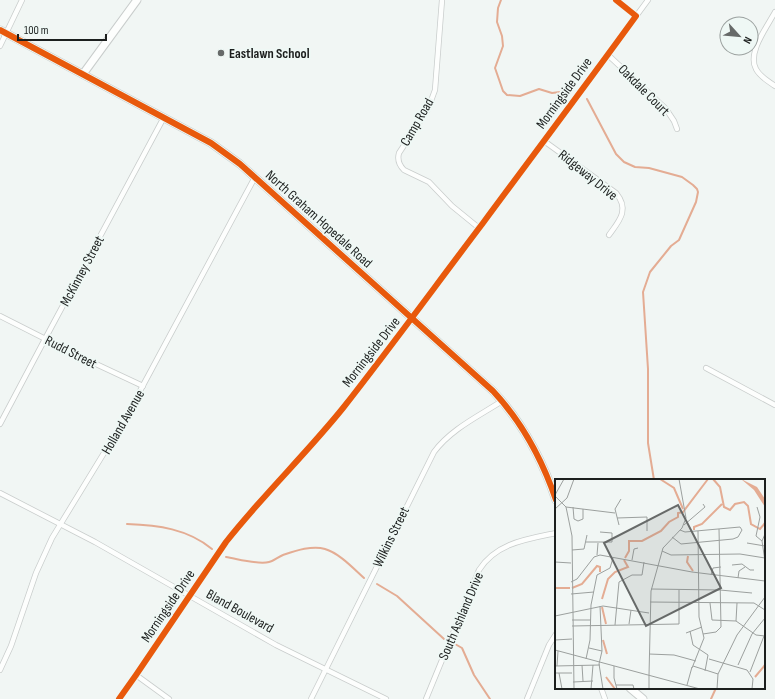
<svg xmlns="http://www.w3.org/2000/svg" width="775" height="699" font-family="'Sofia Sans Condensed',sans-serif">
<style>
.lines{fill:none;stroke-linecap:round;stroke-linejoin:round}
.stream{stroke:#e4ac93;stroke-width:2}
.street-casing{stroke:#c9cdcc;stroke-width:6}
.secondary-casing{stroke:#c9cdcc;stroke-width:9}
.street{stroke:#fdfefd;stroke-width:4.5}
.secondary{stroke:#fdfefd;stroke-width:7}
.cycleway-casing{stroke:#eff8f5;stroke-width:8}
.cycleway{stroke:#e8590c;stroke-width:6}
.poi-dot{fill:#676a69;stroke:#eff8f5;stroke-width:1.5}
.labels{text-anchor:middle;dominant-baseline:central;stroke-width:4;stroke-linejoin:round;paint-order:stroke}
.poi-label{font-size:14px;font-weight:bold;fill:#1c1f1e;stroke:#eff8f5;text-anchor:start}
.street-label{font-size:14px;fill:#1c1f1e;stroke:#eff8f5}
.inset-river{fill:none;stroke:#e4ac93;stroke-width:2}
.inset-road{fill:none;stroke:#9ca09e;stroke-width:1}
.view{fill:#676a69;fill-opacity:0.15;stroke:#676a69;stroke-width:2}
.inset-edge{fill:none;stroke:#1c1f1e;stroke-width:2}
</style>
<rect width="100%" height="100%" fill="#f1f6f4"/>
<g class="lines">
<g class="stream">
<polyline points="501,0 498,8 497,22 502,36 503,46 495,68 503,91 507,95 520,96 539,89 552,93 560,92 565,89 573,89"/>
<polyline points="587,99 616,154 624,162 635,167 649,168 682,177 693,185 697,189 698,192 696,202 679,240 671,246 650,272 643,292 648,369 648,443 654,480"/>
<path d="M127 524C158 525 188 529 212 549"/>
<path d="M226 557C238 559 258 565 269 562 274 561 278 557 283 555 295 551 312 545 325 549 339 553 353 568 364 578"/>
<polyline points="377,584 397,596 444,639"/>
<polyline points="455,644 462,648 474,675 490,699"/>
<polyline points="711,699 716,688"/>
</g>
<g class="street-casing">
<g id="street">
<path d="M442 0 435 90 428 109 399 153C397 160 399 165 404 170L429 182 452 206 479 228"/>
<polyline points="616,0 636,16"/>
<path d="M775 12C767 27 747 53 756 69 760 77 768 81 775 86"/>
<polyline points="0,46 22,0"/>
<polyline points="608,55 666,109 674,121 677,129"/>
<path d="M544 141 616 193C630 210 619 221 609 235"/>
<polyline points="0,316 81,357 143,386"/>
<polyline points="706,368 775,405"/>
<polyline points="0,424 45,339 163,119"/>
<polyline points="0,493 95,542 276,645 386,699"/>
<polyline points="0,670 11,646 36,573 52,538 126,417 255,177"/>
<polyline points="136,675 169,699"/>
<polyline points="601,688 605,699"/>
<path d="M119 699 136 675 226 542C262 496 305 455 342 409 389 350 434 289 479 227 536 152 592 76 648 0"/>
<path d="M311 699 434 452C451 429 479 416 502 401"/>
<path d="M426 699 479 570C496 543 527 539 556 533"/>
<polyline points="527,699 549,645 556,634"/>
</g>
</g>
<g class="secondary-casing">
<g id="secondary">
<path d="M0 30 211 143 240 164 493 391C523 423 542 459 556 500"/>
<polyline points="83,74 137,0"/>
<polyline points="630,688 643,699"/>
</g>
</g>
<use href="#street" class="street"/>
<use href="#secondary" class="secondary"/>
<g class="cycleway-casing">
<g id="cycleway">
<path d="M0 30 211 143 240 164 493 391C523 423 542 459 556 500"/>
<path d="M119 699 136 675 226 542C263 495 306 454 343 408 391 347 436 285 483 223 534 154 586 85 636 16L616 0"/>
</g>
</g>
<use href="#cycleway" class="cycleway"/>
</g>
<circle class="poi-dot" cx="221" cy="53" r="4"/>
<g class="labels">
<g class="poi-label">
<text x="229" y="53">Eastlawn School</text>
</g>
<g class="street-label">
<text transform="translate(644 90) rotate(45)">Oakdale Court</text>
<text transform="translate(564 93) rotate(-54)">Morningside Drive</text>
<text transform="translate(417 122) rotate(-60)">Camp Road</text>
<text transform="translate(588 175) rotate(39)">Ridgeway Drive</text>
<text transform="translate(319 219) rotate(42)">North Graham Hopedale Road</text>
<text transform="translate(82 271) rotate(-62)">McKinney Street</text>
<text transform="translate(71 352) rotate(27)">Rudd Street</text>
<text transform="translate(371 352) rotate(-52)">Morningside Drive</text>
<text transform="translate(123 422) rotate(-60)">Holland Avenue</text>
<text transform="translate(391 537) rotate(-64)">Wilkins Street</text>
<text transform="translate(168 606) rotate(-56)">Morningside Drive</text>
<text transform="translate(240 611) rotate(29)">Bland Boulevard</text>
<text transform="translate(461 616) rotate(-67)">South Ashland Drive</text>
</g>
</g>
<g transform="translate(555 479)">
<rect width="210" height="210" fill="#f1f6f4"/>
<path d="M186 0 202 8 210 20V28L199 11Z" fill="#e4ac93"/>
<path class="inset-river" d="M105 0 119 9 128 30M158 0 165 8 169 28 175 31 180 25 189 23 193 27 196 45 205 50 210 44M139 51V48L147 45 167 25M133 77 132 83 138 92M70 79 74 72V62H87L106 52 114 43 123 38V34L128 33 153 0M0 109H15M17 109 27 105 42 87 45 88V93M47 120 53 100 60 93 73 88 69 81M47 128 51 145M48 161 52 175M51 198 60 210M200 198 210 186"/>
<path class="inset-road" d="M0 16 9 0M0 17 11 28M11 28 17 57 19 210M11 28 60 34M18 28 19 40 23 42 28 40V30M202 28 205 38 201 57 207 62M0 30 12 19 19 0M62 39 92 38V52M64 46 60 30 66 20M129 46 150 28 148 25M210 55 207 62 210 82M117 58 126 65 178 60 183 58 187 51 185 48 130 53 125 51M31 63H57V54L45 53M192 64 210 67M17 71 29 70 32 56M107 72 116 76 185 75 210 79M42 76 43 64M77 81 79 70 83 69M0 83 16 84M177 86 187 85 195 91H199M156 96 158 89 166 88M183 99 184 92 190 88M16 103 22 100 39 78 45 76 137 93 210 102M96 110 165 111 197 114M16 115 39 113M95 123 199 124 210 131M155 124 157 141 181 142 201 156 210 157M45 127 47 172 44 185 48 210M0 137 48 127 94 134M17 141H36M181 142 182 124M74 145 76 131M60 146 64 103 77 96H87L89 83M17 147 124 145V111M135 152 138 166 153 176 150 192M131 154 147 148M148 155 161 153 166 148 164 50M0 161 17 160M34 169 47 172M0 171 145 210M94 175 119 176 141 182M31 180 35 161 36 126 42 96 55 89 58 79M154 180 192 191 198 200 197 210M27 186 28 202M183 186 197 155 210 139M0 187 45 186M2 187 3 172M59 187V199L62 210M138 187 163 195M137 189 149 159 144 138 143 52M195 193 209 157M0 194H17M4 194 7 210M94 196 96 112 108 69 127 49 131 39 124 0M18 203 38 202M61 206H78L79 210M132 206 137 188M36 210 38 186M94 210V196M162 210 163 195 182 156 210 118"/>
<path class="view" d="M123 26 166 109 91 147 49 64Z"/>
<rect width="210" height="210" class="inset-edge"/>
</g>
<g transform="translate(739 36) rotate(117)"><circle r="19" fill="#eff8f5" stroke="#9ba19f"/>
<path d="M0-3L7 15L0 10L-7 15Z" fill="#676a69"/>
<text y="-6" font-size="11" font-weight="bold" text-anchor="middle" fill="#1c1f1e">N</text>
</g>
<path d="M18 34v6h88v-6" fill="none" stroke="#1c1f1e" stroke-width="2"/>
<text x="24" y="34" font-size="12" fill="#1c1f1e" stroke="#eff8f5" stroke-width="3" paint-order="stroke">100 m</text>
</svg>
